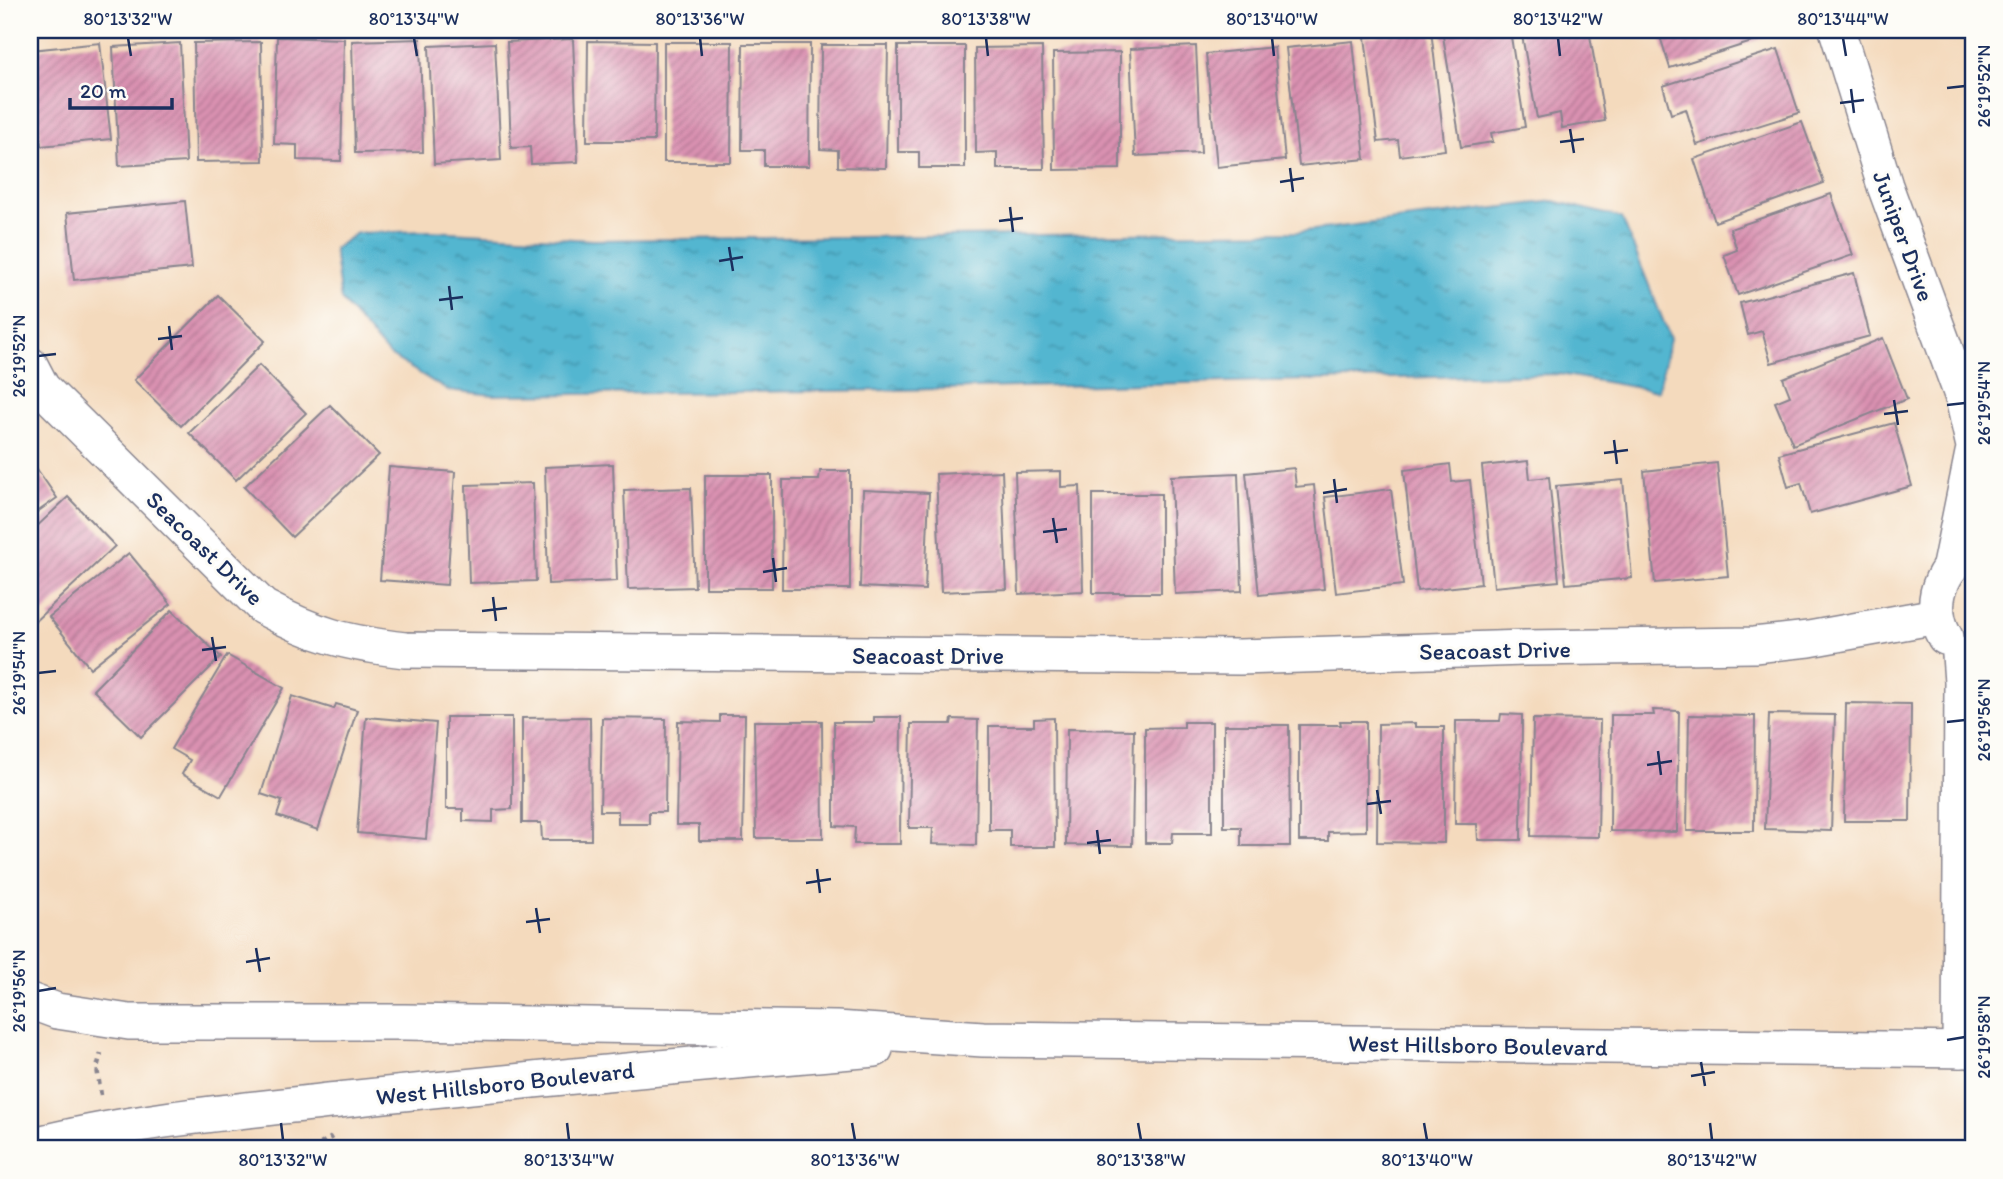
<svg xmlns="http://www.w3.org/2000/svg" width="2003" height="1179" font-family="Itim,sans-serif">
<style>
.water{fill:url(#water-ripples);stroke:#367297;stroke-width:2}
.building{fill:url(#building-hatch)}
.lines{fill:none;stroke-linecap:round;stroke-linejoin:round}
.minor-casing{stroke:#88848e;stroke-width:38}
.path{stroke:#88848e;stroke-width:4.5;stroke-dasharray:5 5;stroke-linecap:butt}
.minor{stroke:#fff;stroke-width:35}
.ticks{fill:none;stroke:#1b2f5e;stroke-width:2.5}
.labels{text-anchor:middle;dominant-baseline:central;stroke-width:6;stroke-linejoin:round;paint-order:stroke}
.street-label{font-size:24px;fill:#1b2f5e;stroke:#fdfcf7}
.neatline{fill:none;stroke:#1b2f5e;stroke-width:2.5}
.ticks-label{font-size:18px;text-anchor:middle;fill:#1b2f5e}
</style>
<defs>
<pattern id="water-ripples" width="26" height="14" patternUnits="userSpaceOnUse" patternTransform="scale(1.75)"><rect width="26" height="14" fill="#52b6d0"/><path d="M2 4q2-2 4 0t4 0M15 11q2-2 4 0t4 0" fill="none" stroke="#4394ac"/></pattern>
<pattern id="building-hatch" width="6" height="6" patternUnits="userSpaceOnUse" patternTransform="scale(1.75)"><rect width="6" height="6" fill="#da91b1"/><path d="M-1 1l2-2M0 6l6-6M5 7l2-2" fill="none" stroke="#b07793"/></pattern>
</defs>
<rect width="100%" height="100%" fill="#fdfcf7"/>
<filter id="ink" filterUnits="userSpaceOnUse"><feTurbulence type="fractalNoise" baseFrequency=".0143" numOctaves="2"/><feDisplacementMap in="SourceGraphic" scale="14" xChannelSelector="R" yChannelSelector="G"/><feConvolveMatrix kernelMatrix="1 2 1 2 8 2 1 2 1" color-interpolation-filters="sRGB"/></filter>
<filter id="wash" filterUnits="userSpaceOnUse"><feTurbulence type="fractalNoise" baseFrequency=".00686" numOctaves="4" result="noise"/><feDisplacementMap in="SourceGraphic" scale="28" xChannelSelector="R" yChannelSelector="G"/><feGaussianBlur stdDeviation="1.57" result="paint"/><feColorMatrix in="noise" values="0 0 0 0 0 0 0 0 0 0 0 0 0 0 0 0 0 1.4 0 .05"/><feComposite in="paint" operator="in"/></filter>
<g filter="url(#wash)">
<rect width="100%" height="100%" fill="#f4dabd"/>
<polygon class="water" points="1554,201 1622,218 1670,338 1658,391 1559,374 896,390 494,395 447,390 388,354 341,300 334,249 357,233 432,231 592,240 1298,232"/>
<g id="blocks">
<g class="building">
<polygon points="1431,30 1445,150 1400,156 1398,140 1378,142 1365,37"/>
<polygon points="1442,30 1510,30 1525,127 1491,133 1493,142 1461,147"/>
<polygon points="1521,30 1589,30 1605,121 1562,128 1560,113 1537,118"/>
<polygon points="1658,30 1779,30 1780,33 1670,68"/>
<polygon points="277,37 344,39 341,161 297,160 297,145 274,144"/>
<polygon points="420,39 423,152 355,153 352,41"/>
<polygon points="573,39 578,162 531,164 530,147 511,148 507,42"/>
<polygon points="588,41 655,42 654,141 587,141"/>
<polygon points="1353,41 1365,159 1299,166 1286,48"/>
<polygon points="261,42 263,161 196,162 194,43"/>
<polygon points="664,42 732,42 731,162 664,162"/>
<polygon points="100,43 111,139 41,146 31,50"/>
<polygon points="180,43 186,162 119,166 113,47"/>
<polygon points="495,43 501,160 434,164 429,46"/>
<polygon points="743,44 810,44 809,166 764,166 764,150 742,150"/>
<polygon points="821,45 888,45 886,168 838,167 838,150 820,149"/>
<polygon points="898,46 965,46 965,168 919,168 919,152 898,152"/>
<polygon points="1196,46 1201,153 1135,156 1130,49"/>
<polygon points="1042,47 1044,169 997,169 997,152 976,153 975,48"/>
<polygon points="1274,47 1285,160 1217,167 1206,54"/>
<polygon points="1778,49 1799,113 1697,145 1686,109 1671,114 1663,86"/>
<polygon points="1120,52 1120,169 1054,170 1053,53"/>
<polygon points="1802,122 1824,183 1715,222 1694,159"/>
<polygon points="1831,194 1853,255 1738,295 1724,255 1737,250 1730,229"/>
<polygon points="185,201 192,268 74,280 67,213"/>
<polygon points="1854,273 1870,336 1771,363 1762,331 1748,335 1740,303"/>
<polygon points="218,295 265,341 181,426 134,380"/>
<polygon points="1883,338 1907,399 1793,445 1775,402 1790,396 1783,378"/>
<polygon points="259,365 306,413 236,480 189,433"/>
<polygon points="330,405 379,455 292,537 244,487"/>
<polygon points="1894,423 1912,486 1810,514 1801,483 1788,487 1779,454"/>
<polygon points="30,459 57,498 30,517"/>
<polygon points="1528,461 1530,479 1549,477 1559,581 1494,587 1482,466"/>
<polygon points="1717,463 1728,576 1655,583 1644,471"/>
<polygon points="613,464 617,581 548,584 545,467"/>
<polygon points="1450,464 1452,482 1470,480 1481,584 1417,591 1404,470"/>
<polygon points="389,467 455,472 447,585 380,580"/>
<polygon points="1294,468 1296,487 1314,485 1324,589 1259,595 1246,473"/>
<polygon points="820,471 850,471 850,589 782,589 783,480 819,480"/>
<polygon points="1002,471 1007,589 941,592 936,474"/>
<polygon points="1061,471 1061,487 1080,486 1083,591 1019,594 1015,472"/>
<polygon points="1238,473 1242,591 1175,594 1171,476"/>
<rect x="705" y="475" width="67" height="113"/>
<polygon points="1623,480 1632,578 1566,584 1556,486"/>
<polygon points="533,483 536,581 469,583 466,485"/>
<polygon points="691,488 695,587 628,589 624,490"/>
<polygon points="1391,489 1403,585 1336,593 1325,497"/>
<polygon points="863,490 929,493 925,590 860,587"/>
<rect x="1093" y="494" width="68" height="99"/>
<polygon points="68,497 115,546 32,624 30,622 30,533"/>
<polygon points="129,553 171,604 90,668 49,617"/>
<polygon points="172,610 221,657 141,737 93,690"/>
<polygon points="227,655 284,688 221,796 182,774 190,760 171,749"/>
<polygon points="292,696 334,709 336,704 357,710 318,830 277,816 282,801 261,794"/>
<polygon points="1846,703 1911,704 1910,821 1844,821"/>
<polygon points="1653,710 1679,711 1677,832 1610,831 1611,715 1654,715"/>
<polygon points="1501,714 1522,715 1521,840 1478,840 1477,824 1455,824 1456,721 1500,721"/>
<polygon points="1769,714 1835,715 1831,831 1765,829"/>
<polygon points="720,715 745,715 743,841 699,841 699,825 676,825 678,721 720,722"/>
<polygon points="1689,715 1755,716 1754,831 1687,831"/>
<polygon points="366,717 436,723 426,839 357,833"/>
<polygon points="446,717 512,717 512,809 493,810 493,822 463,821 463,809 446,809"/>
<polygon points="590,717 591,840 542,840 541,823 522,823 522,718"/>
<polygon points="874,717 901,717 900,844 854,844 855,827 834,826 834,722 874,722"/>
<polygon points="602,718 666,719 665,812 649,812 649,824 618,824 618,811 600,811"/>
<polygon points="1054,718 1055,847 1010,847 1010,830 989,830 989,726 1034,726 1034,719"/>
<polygon points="952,719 978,720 976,845 932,844 933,828 909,828 911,724 951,724"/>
<polygon points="1533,719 1600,720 1598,837 1531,836"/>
<polygon points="754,721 822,721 823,838 756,838"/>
<polygon points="1340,721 1366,721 1366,831 1328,832 1328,841 1299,841 1299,725 1341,725"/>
<polygon points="1184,722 1212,722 1212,833 1173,833 1172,843 1145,843 1145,728 1184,727"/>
<polygon points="1415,723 1415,727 1444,727 1444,843 1377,842 1378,724"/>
<polygon points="1224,725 1289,725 1290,846 1241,846 1241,827 1224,827"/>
<polygon points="1067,729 1134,730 1132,846 1066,845"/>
</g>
</g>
</g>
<g filter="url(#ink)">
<use href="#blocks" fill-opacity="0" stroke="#88848e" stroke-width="2"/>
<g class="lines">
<g class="minor-casing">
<g id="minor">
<polyline points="1837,30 1885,186 1963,398 1973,442"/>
<path d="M30 365 42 388 263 607C315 635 346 643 405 650L1240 657 1525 648 1754 645 1809 639 1937 616"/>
<polyline points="1950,566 1973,453"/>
<path d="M1945 637C1926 604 1941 565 1973 549"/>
<polyline points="1960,655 1962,682 1960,1050"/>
<polyline points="30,1001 57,1011 129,1022 405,1022 836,1029 983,1039 1973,1050"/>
<path d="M30 1146C134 1119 242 1111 348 1099 524 1080 699 1064 875 1049"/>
</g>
</g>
<g class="path">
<polyline points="101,1095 97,1068 101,1053"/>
<polyline points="312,1149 332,1137"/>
</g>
<use href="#minor" class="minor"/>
</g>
</g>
<path class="ticks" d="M128 38 131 56M414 38 417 56M700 38 702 56M986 38 988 56M1272 38 1274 56M1558 38 1560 56M1843 38 1846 56M1947 88 1965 86M1851 89 1854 113M1840 103 1864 100M1570 129 1574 153M1560 142 1584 139M1290 168 1293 192M1280 182 1304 178M1010 207 1013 232M999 221 1023 218M729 247 733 271M719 261 743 257M449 286 452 310M439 300 463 297M169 326 172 350M158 339 182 336M38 356 56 354M1894 400 1898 425M1947 405 1965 403M1884 414 1908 411M1614 440 1617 464M1604 453 1628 450M1334 479 1337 503M1323 493 1347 489M1053 518 1057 543M1043 532 1067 529M773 558 776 582M763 572 787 568M493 597 496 621M482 611 507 608M212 637 216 661M202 650 226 647M38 673 56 671M1947 722 1965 720M1658 751 1661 775M1647 765 1672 761M1377 790 1381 814M1367 804 1391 801M1097 830 1100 854M1087 843 1111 840M817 869 820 893M806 883 831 879M536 908 540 933M526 922 550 919M256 948 260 972M246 962 270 958M38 991 56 988M1947 1040 1965 1037M1701 1062 1705 1086M1691 1076 1715 1072M281 1123 283 1140M567 1123 569 1140M852 1123 855 1140M1138 1123 1141 1140M1424 1123 1427 1140M1710 1123 1712 1140"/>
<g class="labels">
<g class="street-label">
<text transform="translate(1904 236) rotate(70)">Juniper Drive</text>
<text transform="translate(205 548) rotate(44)">Seacoast Drive</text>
<text transform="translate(1495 650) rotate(-1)">Seacoast Drive</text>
<text x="928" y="655">Seacoast Drive</text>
<text transform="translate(1478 1045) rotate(1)">West Hillsboro Boulevard</text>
<text transform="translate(505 1083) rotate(-6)">West Hillsboro Boulevard</text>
</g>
</g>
<rect width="2003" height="1179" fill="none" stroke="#fdfcf7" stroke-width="77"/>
<path d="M70 98v10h102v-10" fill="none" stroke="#1b2f5e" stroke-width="3.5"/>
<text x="80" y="98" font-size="21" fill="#1b2f5e" stroke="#fdfcf7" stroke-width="5" paint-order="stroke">20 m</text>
<rect x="38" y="38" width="1927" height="1102" class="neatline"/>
<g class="ticks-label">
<text x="128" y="25">80°13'32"W</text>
<text x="414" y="25">80°13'34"W</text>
<text x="700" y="25">80°13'36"W</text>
<text x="986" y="25">80°13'38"W</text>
<text x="1272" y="25">80°13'40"W</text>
<text x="1558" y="25">80°13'42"W</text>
<text x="1843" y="25">80°13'44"W</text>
<text transform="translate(1984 86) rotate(-90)" y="6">26°19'52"N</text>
<text transform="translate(19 356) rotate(-90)" y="6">26°19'52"N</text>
<text transform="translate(1984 403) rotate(-90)" y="6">26°19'54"N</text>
<text transform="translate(19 673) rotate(-90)" y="6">26°19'54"N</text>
<text transform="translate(1984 720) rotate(-90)" y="6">26°19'56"N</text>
<text transform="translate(19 991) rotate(-90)" y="6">26°19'56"N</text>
<text transform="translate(1984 1037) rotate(-90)" y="6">26°19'58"N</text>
<text x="283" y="1166">80°13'32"W</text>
<text x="569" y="1166">80°13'34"W</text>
<text x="855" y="1166">80°13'36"W</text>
<text x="1141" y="1166">80°13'38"W</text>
<text x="1427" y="1166">80°13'40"W</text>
<text x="1712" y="1166">80°13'42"W</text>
</g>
</svg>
